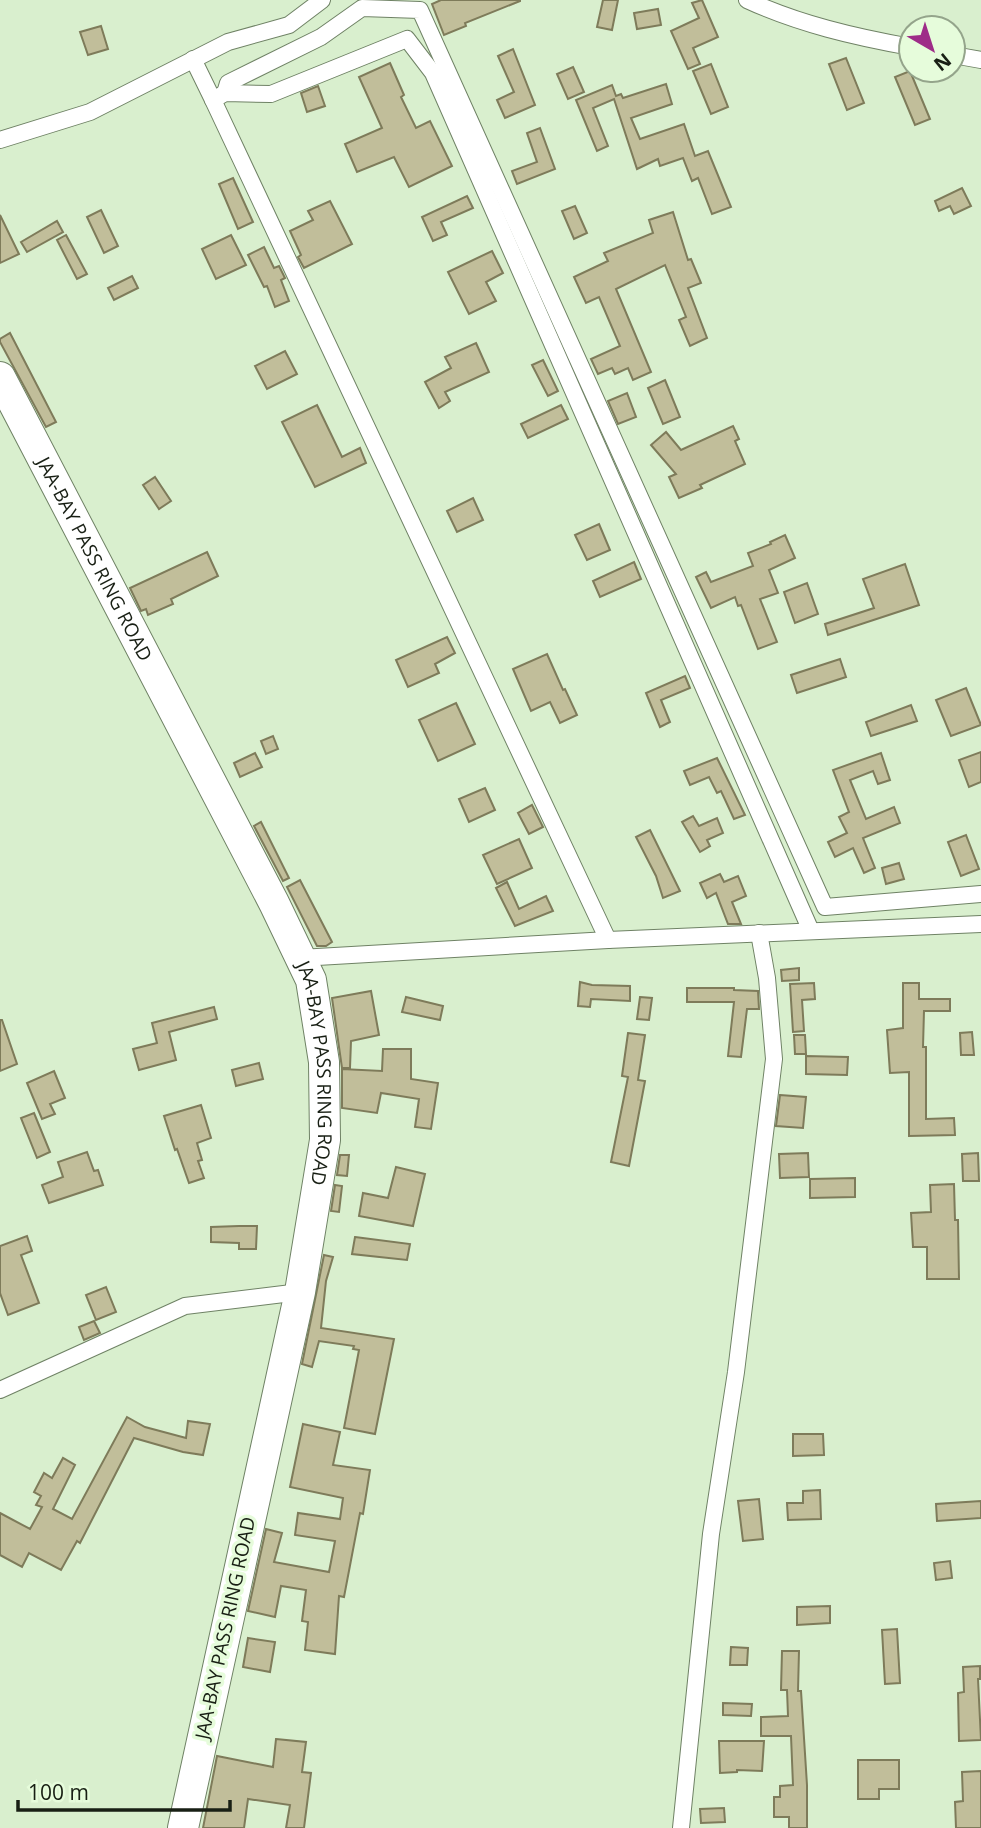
<svg xmlns="http://www.w3.org/2000/svg" width="981" height="1828" font-family="'Open Sans',sans-serif">
<style>
.building{fill:#c1be9a;stroke:#7e7b5a;stroke-width:2}
.lines{fill:none;stroke-linecap:round;stroke-linejoin:round}
.street-casing{stroke:#6f8265;stroke-width:18}
.highway-casing{stroke:#6f8265;stroke-width:32}
.street{stroke:#fff;stroke-width:16}
.highway{stroke:#fff;stroke-width:30}
.labels{text-anchor:middle;dominant-baseline:central;stroke-width:7;stroke-linejoin:round;paint-order:stroke}
.street-label{font-size:19px;fill:#181f14;stroke:#e6fcdb}
</style>
<rect width="100%" height="100%" fill="#d9efce"/>
<g class="building">
<polygon points="441,0 520,0 520,1 465,23 466,26 444,35 432,4"/>
<polygon points="603,0 618,0 612,30 597,27"/>
<polygon points="702,0 718,37 693,48 700,64 688,69 671,31 699,18 692,3"/>
<polygon points="658,9 661,25 637,29 634,13"/>
<polygon points="101,26 108,49 88,55 80,32"/>
<polygon points="513,49 535,105 505,118 497,100 514,92 498,56"/>
<polygon points="846,58 864,103 847,110 829,64"/>
<polygon points="390,63 404,95 401,97 416,128 430,121 452,166 409,187 394,157 357,172 345,144 382,128 359,77"/>
<polygon points="711,64 728,107 711,114 693,71"/>
<polygon points="573,67 584,92 568,99 557,74"/>
<polygon points="910,71 930,119 915,125 895,77"/>
<polygon points="666,84 672,104 631,118 640,139 684,124 695,156 708,151 731,207 712,214 698,178 692,181 683,158 660,166 658,159 637,169 614,99 593,108 608,146 597,151 576,100 612,85 616,96 621,94 623,98"/>
<polygon points="318,86 325,106 307,112 301,93"/>
<polygon points="540,128 555,169 517,184 512,171 537,162 527,133"/>
<polygon points="233,178 253,222 238,229 219,184"/>
<polygon points="962,188 971,206 954,214 950,206 939,211 935,201"/>
<polygon points="467,196 473,208 441,222 447,235 433,241 422,217"/>
<polygon points="330,201 352,244 304,268 298,257 301,255 290,231 313,220 308,211"/>
<polygon points="575,206 587,233 574,239 562,211"/>
<polygon points="101,210 118,246 104,253 87,217"/>
<polygon points="673,212 688,260 691,259 701,283 688,288 707,338 690,346 679,320 686,317 665,265 616,289 651,372 633,380 628,368 615,374 612,368 598,374 591,359 620,346 599,297 586,303 574,277 608,261 604,253 653,233 649,220"/>
<polygon points="0,215 19,254 0,263"/>
<polygon points="57,221 63,232 27,252 21,242"/>
<polygon points="66,235 87,274 77,279 57,240"/>
<polygon points="231,235 246,265 216,279 202,249"/>
<polygon points="264,247 274,268 279,266 285,278 281,280 289,301 275,307 267,286 264,287 248,255"/>
<polygon points="492,251 503,273 486,282 496,301 469,314 448,272"/>
<polygon points="132,276 138,288 114,300 108,288"/>
<polygon points="10,333 56,422 46,427 0,342 0,339"/>
<polygon points="476,343 489,372 445,392 450,401 439,408 425,382 451,368 445,357"/>
<polygon points="285,351 297,374 267,389 255,366"/>
<polygon points="543,360 558,391 548,396 532,365"/>
<polygon points="665,380 680,417 663,424 648,388"/>
<polygon points="627,393 636,417 618,424 608,401"/>
<polygon points="317,405 342,457 360,448 366,463 315,487 282,422"/>
<polygon points="561,405 568,419 528,438 521,424"/>
<polygon points="733,426 739,439 735,441 745,464 700,485 702,488 679,498 669,477 676,474 651,445 666,432 681,450"/>
<polygon points="155,477 171,501 159,509 143,485"/>
<polygon points="473,498 483,520 457,532 447,511"/>
<polygon points="599,524 610,550 587,560 575,535"/>
<polygon points="785,535 795,558 769,570 778,593 760,599 777,642 758,649 741,605 738,606 735,597 711,608 696,577 706,572 711,582 753,566 748,553 771,544 770,542"/>
<polygon points="207,552 218,576 171,599 173,604 148,615 146,609 141,611 130,588"/>
<polygon points="634,562 641,579 600,597 593,581"/>
<polygon points="905,564 919,605 828,635 825,624 874,608 863,579"/>
<polygon points="807,583 818,614 795,623 784,592"/>
<polygon points="447,637 455,653 435,664 439,673 408,687 396,660"/>
<polygon points="547,654 563,690 565,689 577,715 560,723 550,702 531,711 513,669"/>
<polygon points="840,659 846,677 797,693 791,675"/>
<polygon points="685,676 690,688 661,700 670,722 660,727 646,693"/>
<polygon points="966,688 981,725 951,736 936,700"/>
<polygon points="456,703 475,744 438,761 419,720"/>
<polygon points="911,705 917,721 871,736 866,722"/>
<polygon points="273,736 278,749 266,754 261,741"/>
<polygon points="981,752 981,782 969,787 959,760"/>
<polygon points="255,753 262,767 240,777 234,763"/>
<polygon points="881,753 890,780 878,784 873,771 850,780 866,819 894,807 900,823 863,838 875,868 864,873 853,848 835,857 828,842 847,833 839,817 849,812 833,770"/>
<polygon points="717,758 745,815 734,819 721,791 717,793 709,777 690,785 684,771"/>
<polygon points="485,788 495,810 469,822 459,799"/>
<polygon points="532,805 543,827 529,834 518,813"/>
<polygon points="693,816 699,826 717,818 723,833 707,840 710,846 700,852 682,822"/>
<polygon points="261,822 289,878 283,881 254,826"/>
<polygon points="650,830 680,891 663,898 656,876 636,837"/>
<polygon points="966,835 979,869 961,876 948,842"/>
<polygon points="519,839 532,868 497,884 483,855"/>
<polygon points="899,863 904,879 886,884 882,868"/>
<polygon points="720,874 724,882 738,876 746,896 732,902 741,924 728,924 716,893 707,898 700,883"/>
<polygon points="300,880 332,942 326,946 317,946 287,887"/>
<polygon points="507,882 519,909 546,896 553,911 515,926 496,888"/>
<polygon points="799,968 799,980 782,981 781,970"/>
<polygon points="580,982 592,985 630,986 630,1001 591,999 590,1007 578,1006"/>
<polygon points="814,983 815,999 802,1000 804,1031 793,1032 790,984"/>
<polygon points="903,983 919,983 919,999 950,999 950,1011 924,1011 923,1047 926,1047 926,1119 954,1118 955,1135 909,1136 909,1072 890,1073 887,1030 903,1028"/>
<polygon points="687,988 734,988 734,990 758,991 759,1009 747,1009 741,1057 728,1056 734,1002 687,1002"/>
<polygon points="371,991 379,1035 351,1041 350,1068 342,1068 332,998"/>
<polygon points="406,997 443,1006 440,1020 402,1012"/>
<polygon points="640,997 652,998 649,1020 637,1019"/>
<polygon points="214,1007 217,1019 169,1032 176,1060 139,1070 133,1049 157,1043 152,1023"/>
<polygon points="0,1020 2,1020 17,1064 0,1071"/>
<polygon points="972,1032 974,1055 961,1055 960,1033"/>
<polygon points="628,1033 645,1035 638,1080 645,1081 629,1166 611,1162 628,1077 622,1076"/>
<polygon points="794,1035 805,1035 806,1054 795,1054"/>
<polygon points="383,1049 411,1049 411,1079 438,1083 431,1129 415,1127 419,1099 381,1093 377,1113 342,1108 342,1069 382,1071"/>
<polygon points="806,1056 848,1057 847,1075 806,1074"/>
<polygon points="259,1063 263,1079 236,1086 232,1070"/>
<polygon points="54,1071 65,1098 50,1104 55,1114 42,1119 27,1083"/>
<polygon points="780,1095 806,1097 803,1128 776,1126"/>
<polygon points="201,1105 211,1138 197,1143 202,1160 198,1161 204,1178 189,1183 177,1149 175,1150 164,1116"/>
<polygon points="34,1113 50,1152 37,1158 21,1118"/>
<polygon points="87,1152 94,1171 98,1170 103,1185 49,1203 42,1185 63,1177 58,1162"/>
<polygon points="808,1153 809,1177 780,1178 779,1154"/>
<polygon points="978,1153 979,1181 963,1181 962,1154"/>
<polygon points="340,1155 349,1155 347,1176 337,1175"/>
<polygon points="396,1167 425,1174 413,1226 359,1216 363,1193 388,1198"/>
<polygon points="855,1178 855,1197 810,1198 810,1179"/>
<polygon points="954,1184 955,1220 958,1220 959,1279 927,1279 927,1247 913,1247 911,1213 931,1212 930,1185"/>
<polygon points="335,1185 342,1186 339,1212 331,1211"/>
<polygon points="239,1226 257,1226 256,1249 239,1249 239,1243 211,1242 211,1227"/>
<polygon points="27,1236 32,1251 21,1255 39,1303 8,1315 0,1293 0,1246"/>
<polygon points="355,1237 410,1244 407,1260 352,1254"/>
<polygon points="324,1255 333,1257 326,1281 321,1328 394,1339 375,1434 344,1428 359,1350 353,1349 354,1346 319,1341 312,1367 302,1364"/>
<polygon points="106,1287 116,1312 96,1320 86,1295"/>
<polygon points="94,1321 100,1333 84,1340 79,1327"/>
<polygon points="127,1417 145,1427 186,1438 188,1421 210,1424 203,1455 183,1452 134,1438 80,1543 77,1541 61,1570 29,1553 22,1567 0,1555 0,1513 30,1529 42,1507 36,1505 41,1496 34,1492 44,1473 52,1478 63,1458 75,1465 53,1509 72,1519"/>
<polygon points="303,1424 340,1432 333,1465 370,1470 363,1514 360,1513 344,1597 339,1596 335,1654 305,1650 308,1622 302,1621 306,1590 281,1586 275,1617 248,1611 266,1529 282,1533 274,1562 329,1572 335,1541 295,1535 298,1513 340,1519 343,1498 290,1487"/>
<polygon points="793,1434 823,1434 824,1455 793,1456"/>
<polygon points="820,1490 821,1519 788,1520 787,1503 803,1503 803,1491"/>
<polygon points="759,1499 763,1539 743,1541 738,1501"/>
<polygon points="981,1501 981,1518 937,1521 936,1504"/>
<polygon points="950,1561 952,1578 936,1580 934,1563"/>
<polygon points="830,1606 830,1623 797,1625 797,1607"/>
<polygon points="897,1629 900,1683 885,1684 882,1630"/>
<polygon points="248,1638 275,1642 270,1672 243,1667"/>
<polygon points="731,1647 748,1648 747,1665 730,1665"/>
<polygon points="782,1651 799,1651 798,1691 801,1691 807,1785 807,1828 789,1828 789,1817 774,1817 774,1797 780,1797 780,1786 793,1785 791,1736 761,1736 761,1717 788,1716 787,1690 781,1690"/>
<polygon points="980,1666 980,1679 978,1679 981,1740 959,1741 958,1693 964,1692 963,1667"/>
<polygon points="723,1703 752,1704 751,1716 723,1715"/>
<polygon points="276,1739 306,1742 302,1772 311,1773 304,1828 286,1828 290,1805 248,1799 244,1828 203,1828 217,1756 273,1767"/>
<polygon points="719,1741 764,1741 762,1771 737,1770 737,1772 720,1773"/>
<polygon points="858,1760 899,1760 899,1789 879,1789 879,1799 858,1799"/>
<polygon points="981,1771 981,1828 956,1828 955,1802 963,1801 962,1772"/>
<polygon points="724,1808 725,1822 701,1823 700,1809"/>
</g>
<g class="lines">
<g class="street-casing">
<g id="street">
<path d="M747 0C799 24 855 37 911 47"/>
<polyline points="953,55 981,60"/>
<polyline points="193,59 213,100 225,93 271,94 407,39 433,73 811,931"/>
<polyline points="225,93 228,83 321,37 362,8 420,10 825,907 981,894"/>
<polyline points="213,100 608,940"/>
<polyline points="0,140 90,112 228,42 289,25 322,0"/>
<polyline points="300,958 608,940 981,924"/>
<polyline points="0,1390 185,1306 300,1292"/>
<polyline points="681,1828 711,1534 736,1372 774,1059 767,978 759,933"/>
</g>
</g>
<g class="highway-casing">
<g id="highway">
<path id="s1" d="M0 377 274 903 311 980 324 1062 325 1140 300 1292 183 1828"/>
</g>
</g>
<use href="#street" class="street"/>
<use href="#highway" class="highway"/>
</g>
<g class="labels">
<g class="street-label">
<text stroke="none"><textPath href="#s1" startOffset="205">JAA-BAY PASS RING ROAD</textPath></text>
<text stroke="none"><textPath href="#s1" startOffset="772">JAA-BAY PASS RING ROAD</textPath></text>
<text transform="translate(225 1628) rotate(-78)">JAA-BAY PASS RING ROAD</text>
</g>
</g>
<g transform="translate(932 49) rotate(141)"><circle r="33" fill="#e6fcdb" stroke="#94a48b" stroke-width="2"/>
<path d="M0-5L12 26L0 18L-12 26Z" fill="#9e2c88"/>
<text y="-10" font-size="19" font-weight="bold" text-anchor="middle" fill="#181f14">N</text>
</g>
<path d="M18 1800v10h212v-10" fill="none" stroke="#181f14" stroke-width="3.5"/>
<text x="28" y="1800" font-size="21" fill="#181f14" stroke="#e6fcdb" stroke-width="5" paint-order="stroke">100 m</text>
</svg>
